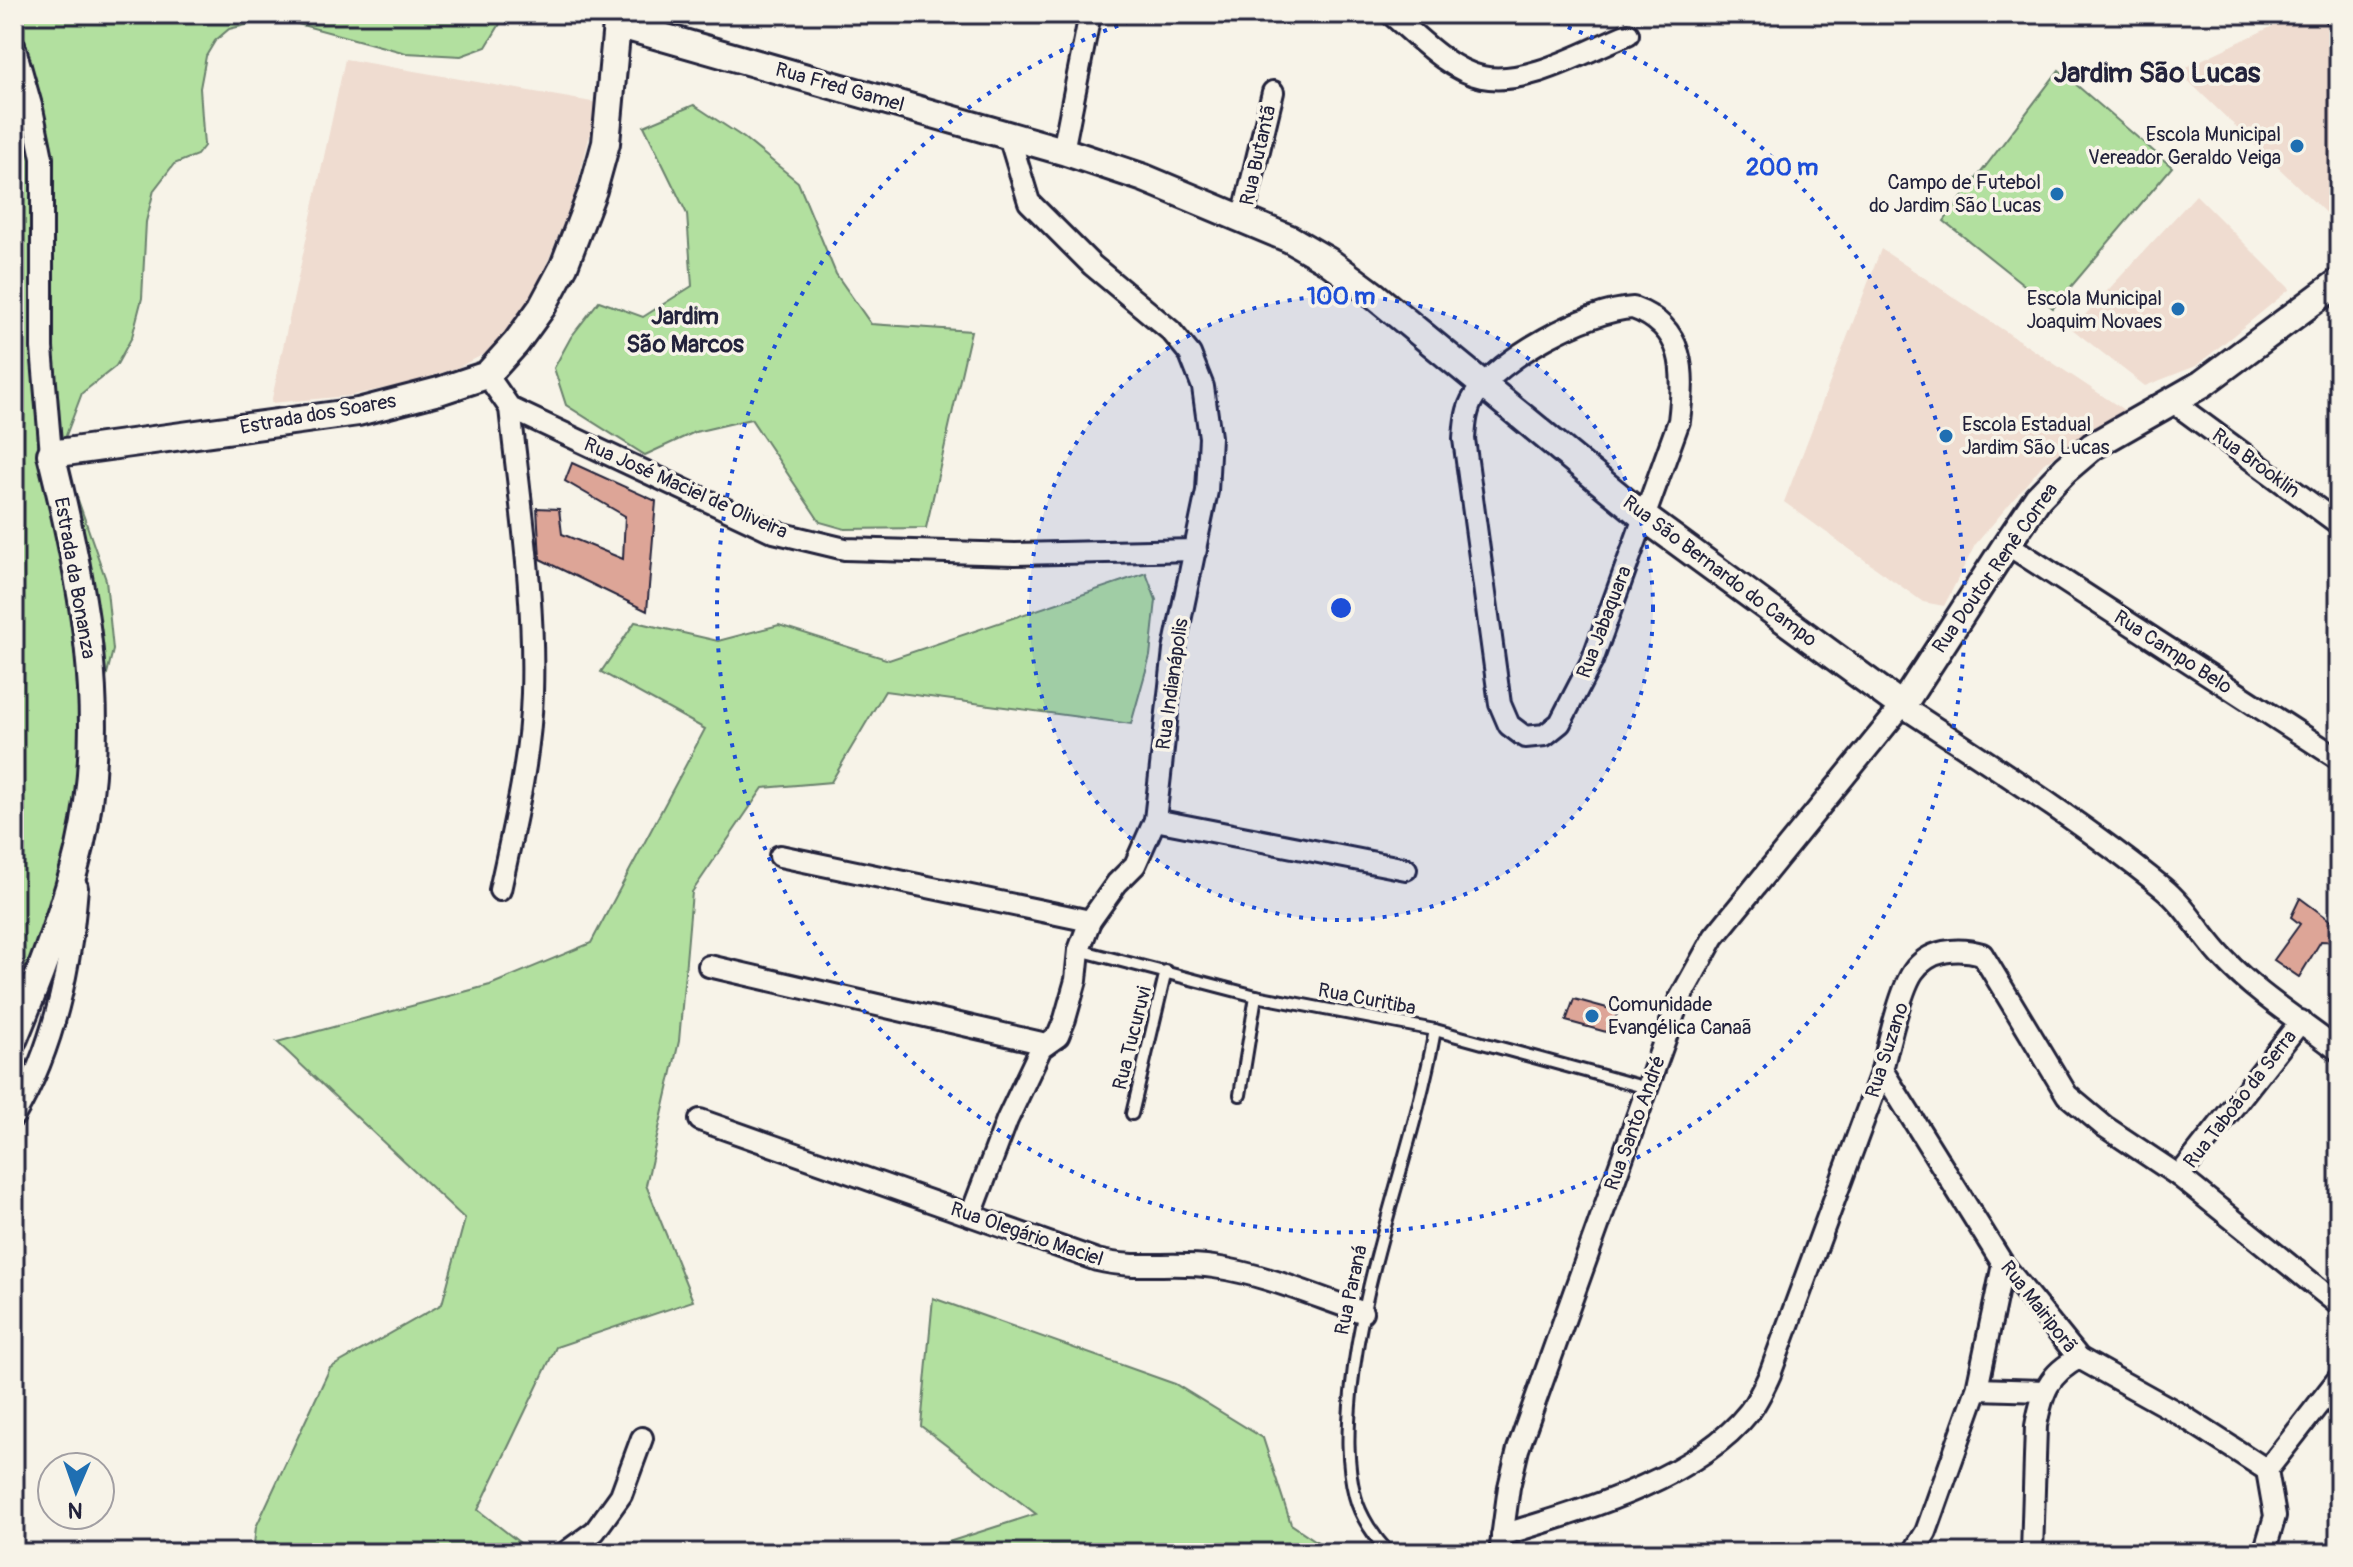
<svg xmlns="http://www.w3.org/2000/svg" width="2353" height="1567" font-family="Pangolin,sans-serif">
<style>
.built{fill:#efdcd0}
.green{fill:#b2e09f;stroke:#6a816d;stroke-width:2}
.building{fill:#dda597;stroke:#22223b;stroke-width:2}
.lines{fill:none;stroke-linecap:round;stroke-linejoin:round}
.service-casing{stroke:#22223b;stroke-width:16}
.minor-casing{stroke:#22223b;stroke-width:26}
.tertiary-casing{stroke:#22223b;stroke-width:32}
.service{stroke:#f7f3e8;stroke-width:10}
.minor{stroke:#f7f3e8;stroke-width:20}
.tertiary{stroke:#f7f3e8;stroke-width:26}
.ring{fill:none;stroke:#1d4ed8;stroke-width:4;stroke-dasharray:4 8}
.poi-dot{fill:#1f6fb2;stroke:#f7f3e8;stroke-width:3}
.labels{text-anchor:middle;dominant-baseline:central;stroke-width:7;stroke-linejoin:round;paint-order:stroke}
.street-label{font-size:20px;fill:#22223b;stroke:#f7f3e8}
.poi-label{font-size:20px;fill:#22223b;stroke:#f7f3e8;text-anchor:end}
.quarter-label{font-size:24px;font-weight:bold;fill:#22223b;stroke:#f7f3e8}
.district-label{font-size:28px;font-weight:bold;fill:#22223b;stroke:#f7f3e8}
.centre{fill:#1d4ed8;stroke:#f7f3e8;stroke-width:4}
.ring-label{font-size:24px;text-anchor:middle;font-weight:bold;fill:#1d4ed8;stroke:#f7f3e8;stroke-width:7;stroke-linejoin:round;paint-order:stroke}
</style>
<rect width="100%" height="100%" fill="#f7f3e8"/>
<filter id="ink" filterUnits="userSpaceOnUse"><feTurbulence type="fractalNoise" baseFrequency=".0125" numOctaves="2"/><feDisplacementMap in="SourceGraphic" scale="16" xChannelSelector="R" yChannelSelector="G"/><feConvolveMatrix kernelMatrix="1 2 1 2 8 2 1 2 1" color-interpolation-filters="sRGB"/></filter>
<g filter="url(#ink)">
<g class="built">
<polygon points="2298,14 2310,14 2339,31 2339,220 2336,223 2178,71"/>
<polygon points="345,59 598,103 575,194 538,286 496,348 457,368 410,383 349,396 271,403"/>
<polygon points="2196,195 2290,289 2196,366 2145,386 2072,329"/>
<polygon points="1881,249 2124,410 2044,463 1975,545 1944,606 1923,602 1784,502"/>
</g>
<g class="green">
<polygon points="14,14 506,14 486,47 461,56 406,53 276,18 229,29 215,41 206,56 200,88 204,146 197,155 174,164 154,190 146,222 142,298 132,337 116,366 82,393 65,438 70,477 106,580 113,650 101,698 98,772 47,924 33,955 25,985 14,1010"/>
<polygon points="2059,70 2172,167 2053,308 1944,221"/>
<polygon points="694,105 744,138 798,182 836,274 871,324 971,331 926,528 845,529 820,522 751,419 695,432 645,455 566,405 554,368 571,337 599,301 643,317 692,286 687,214 644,126"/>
<polygon points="1146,573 1156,600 1150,656 1131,724 885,691 831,782 763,788 692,892 679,1041 646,1185 693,1301 556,1347 478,1510 533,1553 253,1553 256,1527 330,1368 442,1304 465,1219 277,1042 490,985 591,943 705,729 601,672 635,622 718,641 779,625 889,660"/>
<polygon points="933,1298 1175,1384 1263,1438 1291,1524 1334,1553 914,1553 1036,1514 921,1426"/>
</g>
<g class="building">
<polygon points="572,463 656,501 647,611 540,559 537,508 559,509 562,534 623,559 625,516 565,481"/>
<polygon points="2300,898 2339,927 2339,942 2321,941 2299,977 2274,960 2300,924 2291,917"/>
<polygon points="1574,999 1618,1011 1610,1033 1566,1021"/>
</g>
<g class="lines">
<g class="service-casing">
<g id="service">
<polyline points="1079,950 1256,996 1435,1030 1647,1088"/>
<polyline points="1240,1095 1256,996"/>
<polyline points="1132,1114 1166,971"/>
<path d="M1389 1553C1375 1538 1360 1516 1355 1496 1346 1462 1348 1427 1351 1393 1363 1268 1413 1153 1435 1030"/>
</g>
</g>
<g class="minor-casing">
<g id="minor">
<path d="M1391 14C1417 36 1448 70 1482 77 1527 86 1586 51 1628 34"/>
<polyline points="2335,14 2339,16"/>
<polyline points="14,45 32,109 42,158 42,348 51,454"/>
<polyline points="1063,151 1090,14"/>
<polyline points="1243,217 1273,92"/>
<path d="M1633 308C1686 327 1685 372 1679 421L1592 661 1560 723 1545 735 1525 737 1509 725 1500 704 1464 439C1465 425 1466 409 1474 397 1499 358 1587 310 1633 308Z"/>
<polyline points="487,375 510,408 774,532 845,549 1015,554 1196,550"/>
<polyline points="2173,402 2339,524"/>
<polyline points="2007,544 2339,759"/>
<polyline points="1155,820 1406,869"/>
<polyline points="780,856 1090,921"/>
<path d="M500 890C514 825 530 760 532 693 535 598 520 502 510 408"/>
<polyline points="709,966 1046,1044"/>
<polyline points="1882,1070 2003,1264 2079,1358 2178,1413 2267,1470"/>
<path d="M14 1116C55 1047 71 966 77 887"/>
<path d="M700 1120 1097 1260C1137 1270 1174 1261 1214 1267 1264 1274 1314 1296 1362 1312"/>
<polyline points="2179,1176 2301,1021"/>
<polyline points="971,1215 1007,1120 1041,1048 1058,1036 1065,1019 1076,980 1079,950 1090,921 1117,883 1135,865 1155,820 1174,650 1207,491 1210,437 1203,387 1190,354 1171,331 1092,265 1029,202 1009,136"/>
<polyline points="1977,1389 2045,1391"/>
<path d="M1502 1535C1581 1511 1696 1479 1749 1412 1758 1401 1764 1387 1770 1374L1882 1070C1888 1046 1900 991 1913 972 1929 949 1958 947 1982 954L2067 1095 2104 1126 2179 1176 2339 1305"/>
<polyline points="565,1553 595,1531 621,1495 642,1438"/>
<path d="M1500 1553 1509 1487 1518 1449 1679 1000 1714 937 1902 706C1990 764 2079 820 2162 887 2187 907 2202 937 2225 960 2258 995 2301 1021 2339 1051"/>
<polyline points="1913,1553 1926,1532 1977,1389 2003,1264"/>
<path d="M2032 1553 2036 1426C2042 1393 2048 1374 2079 1358"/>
<polyline points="2264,1553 2275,1516 2267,1470 2339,1378"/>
</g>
</g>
<g class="tertiary-casing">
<path id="tertiary" d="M14 1038C40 976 64 913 80 847 110 716 83 582 51 454L358 412 439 391 487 375 516 343 542 307 564 266 593 190 606 143 617 24 1063 151 1144 178 1290 239 1328 261 1375 296 1644 517 1902 706 2007 544 2038 498 2066 469 2093 446 2202 384 2339 282"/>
</g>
<use href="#service" class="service"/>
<use href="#minor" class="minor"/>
<use href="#tertiary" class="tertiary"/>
</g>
</g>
<circle cx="1341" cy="608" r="312" fill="#1d4ed8" fill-opacity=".12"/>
<g class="ring">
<circle cx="1341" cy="608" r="312"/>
<path d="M1534 15A624 624 0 1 1 1148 15"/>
</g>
<g class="poi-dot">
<circle cx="2297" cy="146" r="8"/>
<circle cx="2057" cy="194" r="8"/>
<circle cx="2178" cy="309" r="8"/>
<circle cx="1946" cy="436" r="8"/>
<circle cx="1592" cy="1016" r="8"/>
</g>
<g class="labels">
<g class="street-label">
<text transform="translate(840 87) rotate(16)">Rua Fred Gamel</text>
<text transform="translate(1258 155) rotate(-77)">Rua Butantã</text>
<text transform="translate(318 414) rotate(-10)">Estrada dos Soares</text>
<text transform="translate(2256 463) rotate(36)">Rua Brooklin</text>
<text transform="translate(686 488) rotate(24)">Rua José Maciel de Oliveira</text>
<text transform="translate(1995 568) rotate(-55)">Rua Doutor Renê Correa</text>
<text transform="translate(1720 571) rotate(37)">Rua São Bernardo do Campo</text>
<text transform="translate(75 578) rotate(80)">Estrada da Bonanza</text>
<text transform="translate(1604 622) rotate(-69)">Rua Jabaquara</text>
<text transform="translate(2173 652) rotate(33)">Rua Campo Belo</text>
<text transform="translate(1172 684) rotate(-82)">Rua Indianápolis</text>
<text transform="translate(1367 999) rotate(11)">Rua Curitiba</text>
<text transform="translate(1132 1038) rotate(-76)">Rua Tucuruvi</text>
<text transform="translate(1887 1050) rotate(-72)">Rua Suzano</text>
<text transform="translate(2240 1099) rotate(-52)">Rua Taboão da Serra</text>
<text transform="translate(1635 1123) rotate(-70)">Rua Santo André</text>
<text transform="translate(1027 1234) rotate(19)">Rua Olegário Maciel</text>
<text transform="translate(1351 1290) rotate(-78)">Rua Paraná</text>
<text transform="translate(2039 1307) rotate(52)">Rua Mairiporã</text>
</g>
<g class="poi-label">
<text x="2281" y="134">Escola Municipal<tspan x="2281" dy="23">Vereador Geraldo Veiga</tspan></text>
<text x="2041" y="182">Campo de Futebol<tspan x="2041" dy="23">do Jardim São Lucas</tspan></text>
<text x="2162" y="298">Escola Municipal<tspan x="2162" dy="23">Joaquim Novaes</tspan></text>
<text x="1962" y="424" text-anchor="start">Escola Estadual<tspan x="1962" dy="23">Jardim São Lucas</tspan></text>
<text x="1608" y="1004" text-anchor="start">Comunidade<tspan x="1608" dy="23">Evangélica Canaã</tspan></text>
</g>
<g class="quarter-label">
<text x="685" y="316">Jardim<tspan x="685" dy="28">São Marcos</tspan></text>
</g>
<g class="district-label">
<text x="2157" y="73">Jardim São Lucas</text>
</g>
</g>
<circle cx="1341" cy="608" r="12" class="centre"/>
<g class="ring-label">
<text x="1782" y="175">200 m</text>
<text x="1341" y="304">100 m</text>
</g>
<rect width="2353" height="1567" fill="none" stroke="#f7f3e8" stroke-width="48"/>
<rect x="24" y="24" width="2305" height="1519" fill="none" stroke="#22223b" stroke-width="3" filter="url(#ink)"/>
<g transform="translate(76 1491) rotate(182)"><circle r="38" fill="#f7f3e8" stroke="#a29fa3" stroke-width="2"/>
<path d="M0-6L14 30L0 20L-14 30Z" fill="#1f6fb2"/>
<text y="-12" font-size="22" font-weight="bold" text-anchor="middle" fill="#22223b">N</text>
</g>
</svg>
